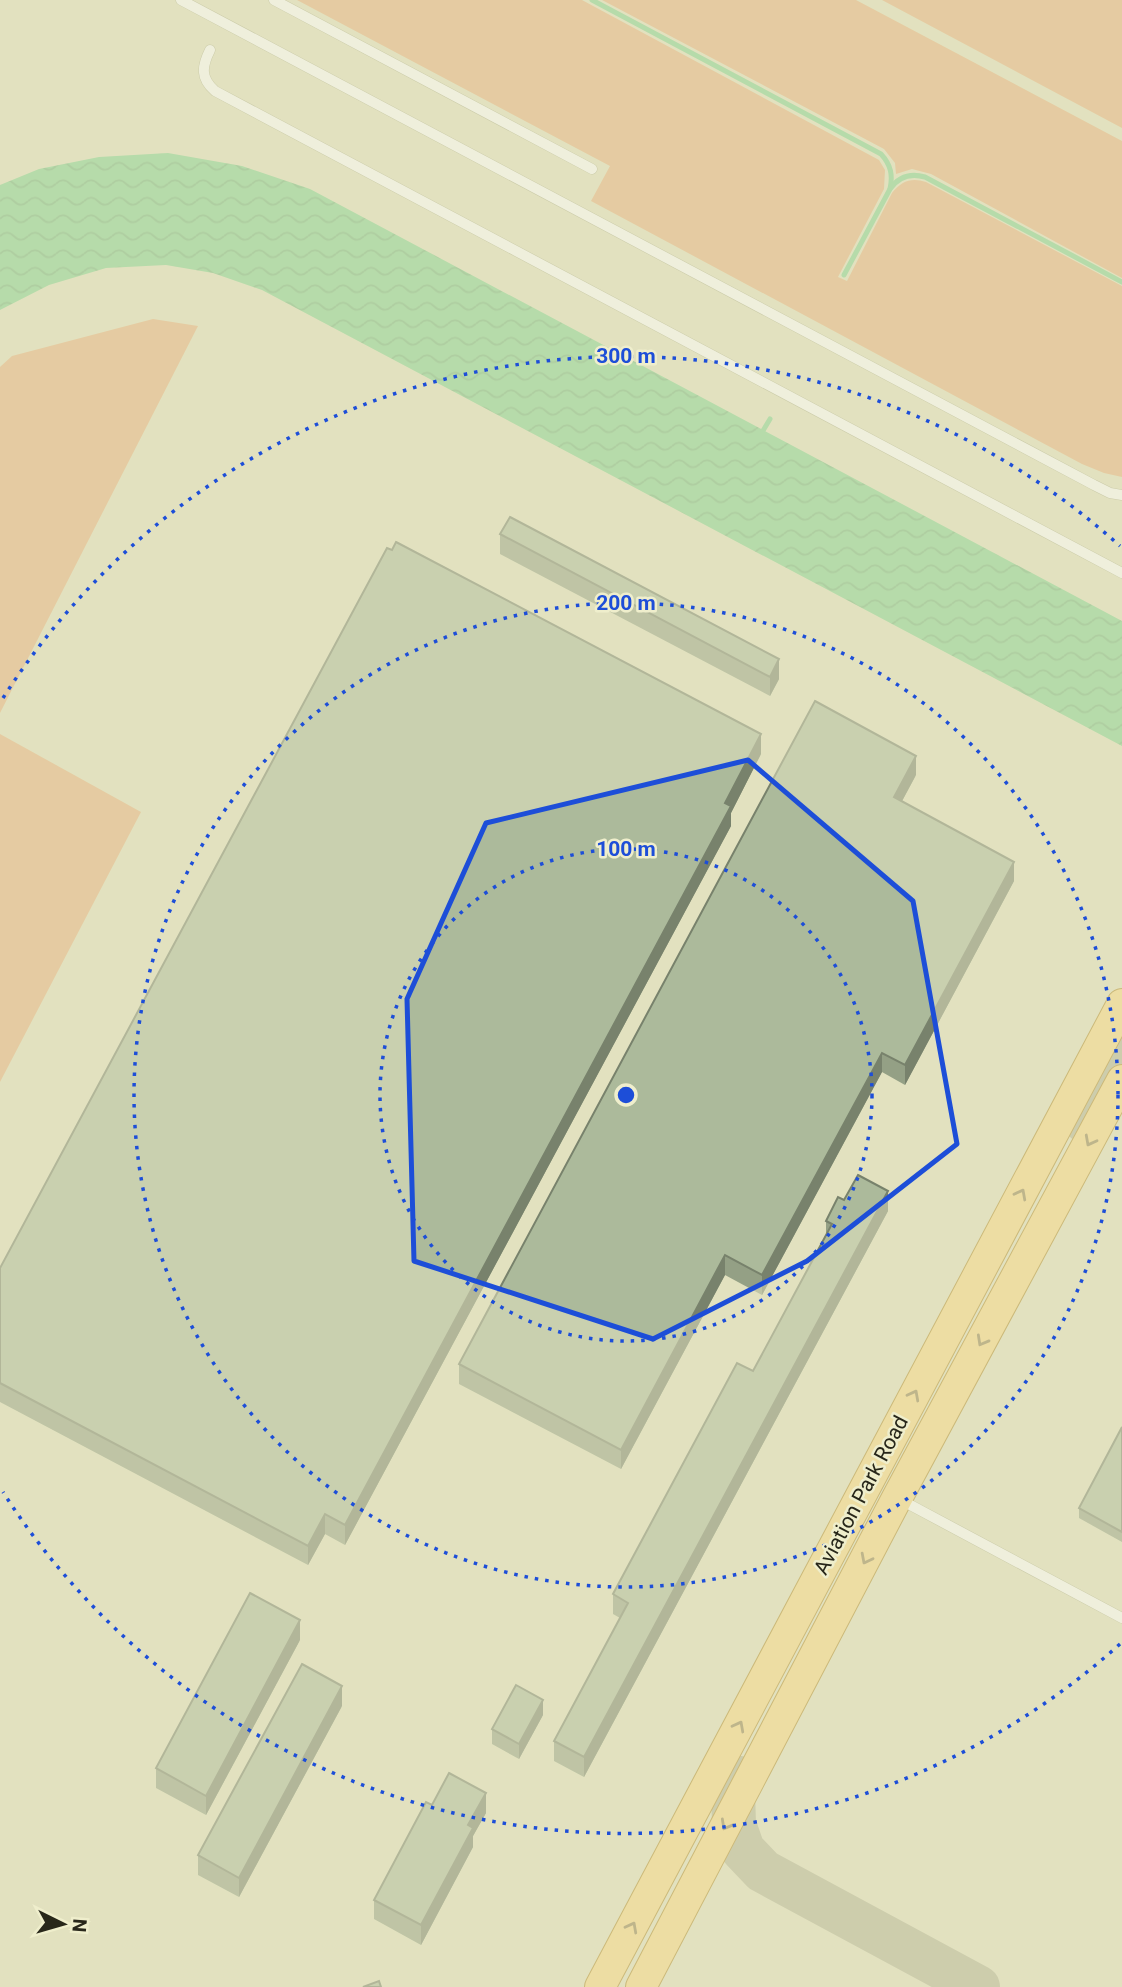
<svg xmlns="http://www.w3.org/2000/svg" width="1122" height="1987" font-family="Roboto,sans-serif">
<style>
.green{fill:#e9b07e}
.water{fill:url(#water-waves)}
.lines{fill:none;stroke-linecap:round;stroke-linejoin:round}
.stream{stroke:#82d390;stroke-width:5}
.taxiway{stroke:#b4b396;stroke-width:44}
.service-casing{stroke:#b2b190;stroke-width:11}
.primary-casing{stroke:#b08826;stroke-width:32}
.service{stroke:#fff;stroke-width:10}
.primary{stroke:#fbd780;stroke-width:30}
.wall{fill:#94a085}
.shaded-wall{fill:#78826c}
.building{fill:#acba9b;stroke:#78826c;stroke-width:2}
.oneway{stroke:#927f4d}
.marked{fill:none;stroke:#1d4ed8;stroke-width:5;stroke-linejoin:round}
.ring{fill:none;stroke:#1d4ed8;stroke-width:3.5;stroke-dasharray:3.5 7}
.labels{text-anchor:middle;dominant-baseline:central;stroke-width:5;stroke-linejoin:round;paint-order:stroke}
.street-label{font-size:21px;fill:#28271a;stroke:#efeecc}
.centre{fill:#1d4ed8;stroke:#efeecc;stroke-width:3.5}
.ring-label{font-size:21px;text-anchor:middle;font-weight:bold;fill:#1d4ed8;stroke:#efeecc;stroke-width:5;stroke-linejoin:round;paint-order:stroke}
</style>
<defs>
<pattern id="water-waves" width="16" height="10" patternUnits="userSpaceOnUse" patternTransform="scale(1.75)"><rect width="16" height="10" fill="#82d390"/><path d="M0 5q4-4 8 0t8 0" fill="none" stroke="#70b57c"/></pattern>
</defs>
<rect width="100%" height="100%" fill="#e2e1bf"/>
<g class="green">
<path d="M297 0H582L879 160 885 170 884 189 838 277 847 281 892 193C901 181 912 177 926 182L1122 286V477L1104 473 1082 464 591 201 610 166Z"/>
<polygon points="602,0 856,0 1122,141 1122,278 931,174 912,169 896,174 895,163 884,149"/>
<polygon points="882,0 1122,0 1122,128"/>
<polygon points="153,319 198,326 0,713 0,367 12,356"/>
<polygon points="0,734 141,812 0,1082"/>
</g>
<polygon class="water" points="168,153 242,166 310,189 1122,621 1122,746 262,290 213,273 166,265 106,268 49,285 0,310 0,185 39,169 99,157"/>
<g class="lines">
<g class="stream">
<path d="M592 0 881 154C891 165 893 175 890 189"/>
<path d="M844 275 890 189C899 176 911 173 925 177L1122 282"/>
<polyline points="761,434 770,419"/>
</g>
<g class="taxiway">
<polyline points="1085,1121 1122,1051"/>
<polyline points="740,1778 733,1792 734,1824 743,1850 763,1871 978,1987"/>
</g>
<g class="service-casing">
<g id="service">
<polyline points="181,0 1094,485 1110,493 1122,495"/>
<polyline points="274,0 592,169"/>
<path d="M210 50C202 66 200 78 215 91L1122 573"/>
<polyline points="901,1500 1122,1618"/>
</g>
</g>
<g class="primary-casing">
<g id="primary">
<polyline points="600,1987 1122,1004"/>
<polyline points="641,1987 897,1498 1122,1080"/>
</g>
</g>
<use href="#service" class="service"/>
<use href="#primary" class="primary"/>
</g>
<g class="wall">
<polygon points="500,534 779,679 770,696 500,554"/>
<polygon points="761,754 731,813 731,826 345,1545 325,1534 308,1565 0,1402 0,1268"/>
<polygon points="916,775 902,801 1014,881 905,1085 882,1072 762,1295 725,1275 621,1469 459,1384 459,1364"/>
<polygon points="844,1200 888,1211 584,1777 554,1761 554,1741 620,1618 613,1614 613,1594 753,1371 826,1235 826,1221"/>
<polygon points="1122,1427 1122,1542 1079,1518 1079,1508"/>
<polygon points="300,1640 206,1815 156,1788 156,1768"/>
<polygon points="342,1706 239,1897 198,1875 198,1855"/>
<polygon points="543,1715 519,1759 492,1744 492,1729"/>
<polygon points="432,1805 486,1813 473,1836 473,1847 421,1945 374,1919 374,1900"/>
</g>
<g class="shaded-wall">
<polygon points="779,659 779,679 770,696 770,677"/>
<polygon points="761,734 761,754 731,813 731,826 345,1545 345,1525"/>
<polygon points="916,756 916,775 894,816 894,797"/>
<polygon points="1014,862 1014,881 905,1085 905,1065"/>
<polygon points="882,1053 882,1072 762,1295 762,1275"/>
<polygon points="888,1191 888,1211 584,1777 584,1757"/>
<polygon points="725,1255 725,1275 621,1469 621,1450"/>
<polygon points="325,1514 325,1534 308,1565 308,1546"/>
<polygon points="300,1620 300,1640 206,1815 206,1796"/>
<polygon points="342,1686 342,1706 239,1897 239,1878"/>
<polygon points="543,1700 543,1715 519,1759 519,1744"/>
<polygon points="486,1793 486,1813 473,1836 473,1847 421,1945 421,1925 468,1825"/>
</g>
<g class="building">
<polygon points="510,517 779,659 770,677 500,534"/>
<polygon points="396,542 761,734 725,803 731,806 345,1525 325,1514 308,1546 0,1383 0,1268 387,548 392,550"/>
<polygon points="815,701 916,756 894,797 1014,862 905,1065 882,1053 762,1275 725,1255 621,1450 459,1364"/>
<polygon points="858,1175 888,1191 584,1757 554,1741 628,1603 613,1594 737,1363 753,1371 832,1224 826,1221 838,1197 844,1200"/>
<polygon points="1122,1427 1122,1532 1079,1508"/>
<polygon points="250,1593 300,1620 206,1796 156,1768"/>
<polygon points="302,1664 342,1686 239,1878 198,1855"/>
<polygon points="516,1685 543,1700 519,1744 492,1729"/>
<polygon points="449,1773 486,1793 468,1825 473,1828 421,1925 374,1900 426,1802 432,1805"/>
<polygon points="379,1981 381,1987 363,1987"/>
</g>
<defs><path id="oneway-chevron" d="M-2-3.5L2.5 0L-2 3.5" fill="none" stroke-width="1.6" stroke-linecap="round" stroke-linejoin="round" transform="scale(1.75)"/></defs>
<g class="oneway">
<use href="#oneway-chevron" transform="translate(1090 1141) rotate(118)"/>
<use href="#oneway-chevron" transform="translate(1021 1194) rotate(-62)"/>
<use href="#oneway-chevron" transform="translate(982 1341) rotate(119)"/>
<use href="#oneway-chevron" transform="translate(914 1395) rotate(-62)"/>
<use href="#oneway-chevron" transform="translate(866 1559) rotate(117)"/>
<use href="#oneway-chevron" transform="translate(739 1726) rotate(-62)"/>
<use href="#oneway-chevron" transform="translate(726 1825) rotate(119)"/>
<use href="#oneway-chevron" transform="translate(632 1927) rotate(-62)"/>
</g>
<path d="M0 0H1122V1987H0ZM748 760 913 901 957 1144 807 1261 653 1339 414 1261 407 999 486 823Z" fill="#e2e1bf" fill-opacity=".55" fill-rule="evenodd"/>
<path class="marked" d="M748 760 913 901 957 1144 807 1261 653 1339 414 1261 407 999 486 823Z"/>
<g class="ring">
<circle cx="626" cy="1095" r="246"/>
<circle cx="626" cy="1095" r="492"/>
<path d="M1120 1644A739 739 0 0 1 3 1492M3 698A739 739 0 0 1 1120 546"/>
</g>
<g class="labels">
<g class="street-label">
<text transform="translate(861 1495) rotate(-62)">Aviation Park Road</text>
</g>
</g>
<circle cx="626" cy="1095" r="10" class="centre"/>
<g class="ring-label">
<text x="626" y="363">300 m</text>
<text x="626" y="610">200 m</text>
<text x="626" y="856">100 m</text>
</g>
<g transform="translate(63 1924) rotate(95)" stroke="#efeecc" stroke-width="5" paint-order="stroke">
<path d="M0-5L12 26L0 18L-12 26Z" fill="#28271a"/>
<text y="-10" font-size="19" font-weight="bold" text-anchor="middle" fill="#28271a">N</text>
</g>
</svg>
